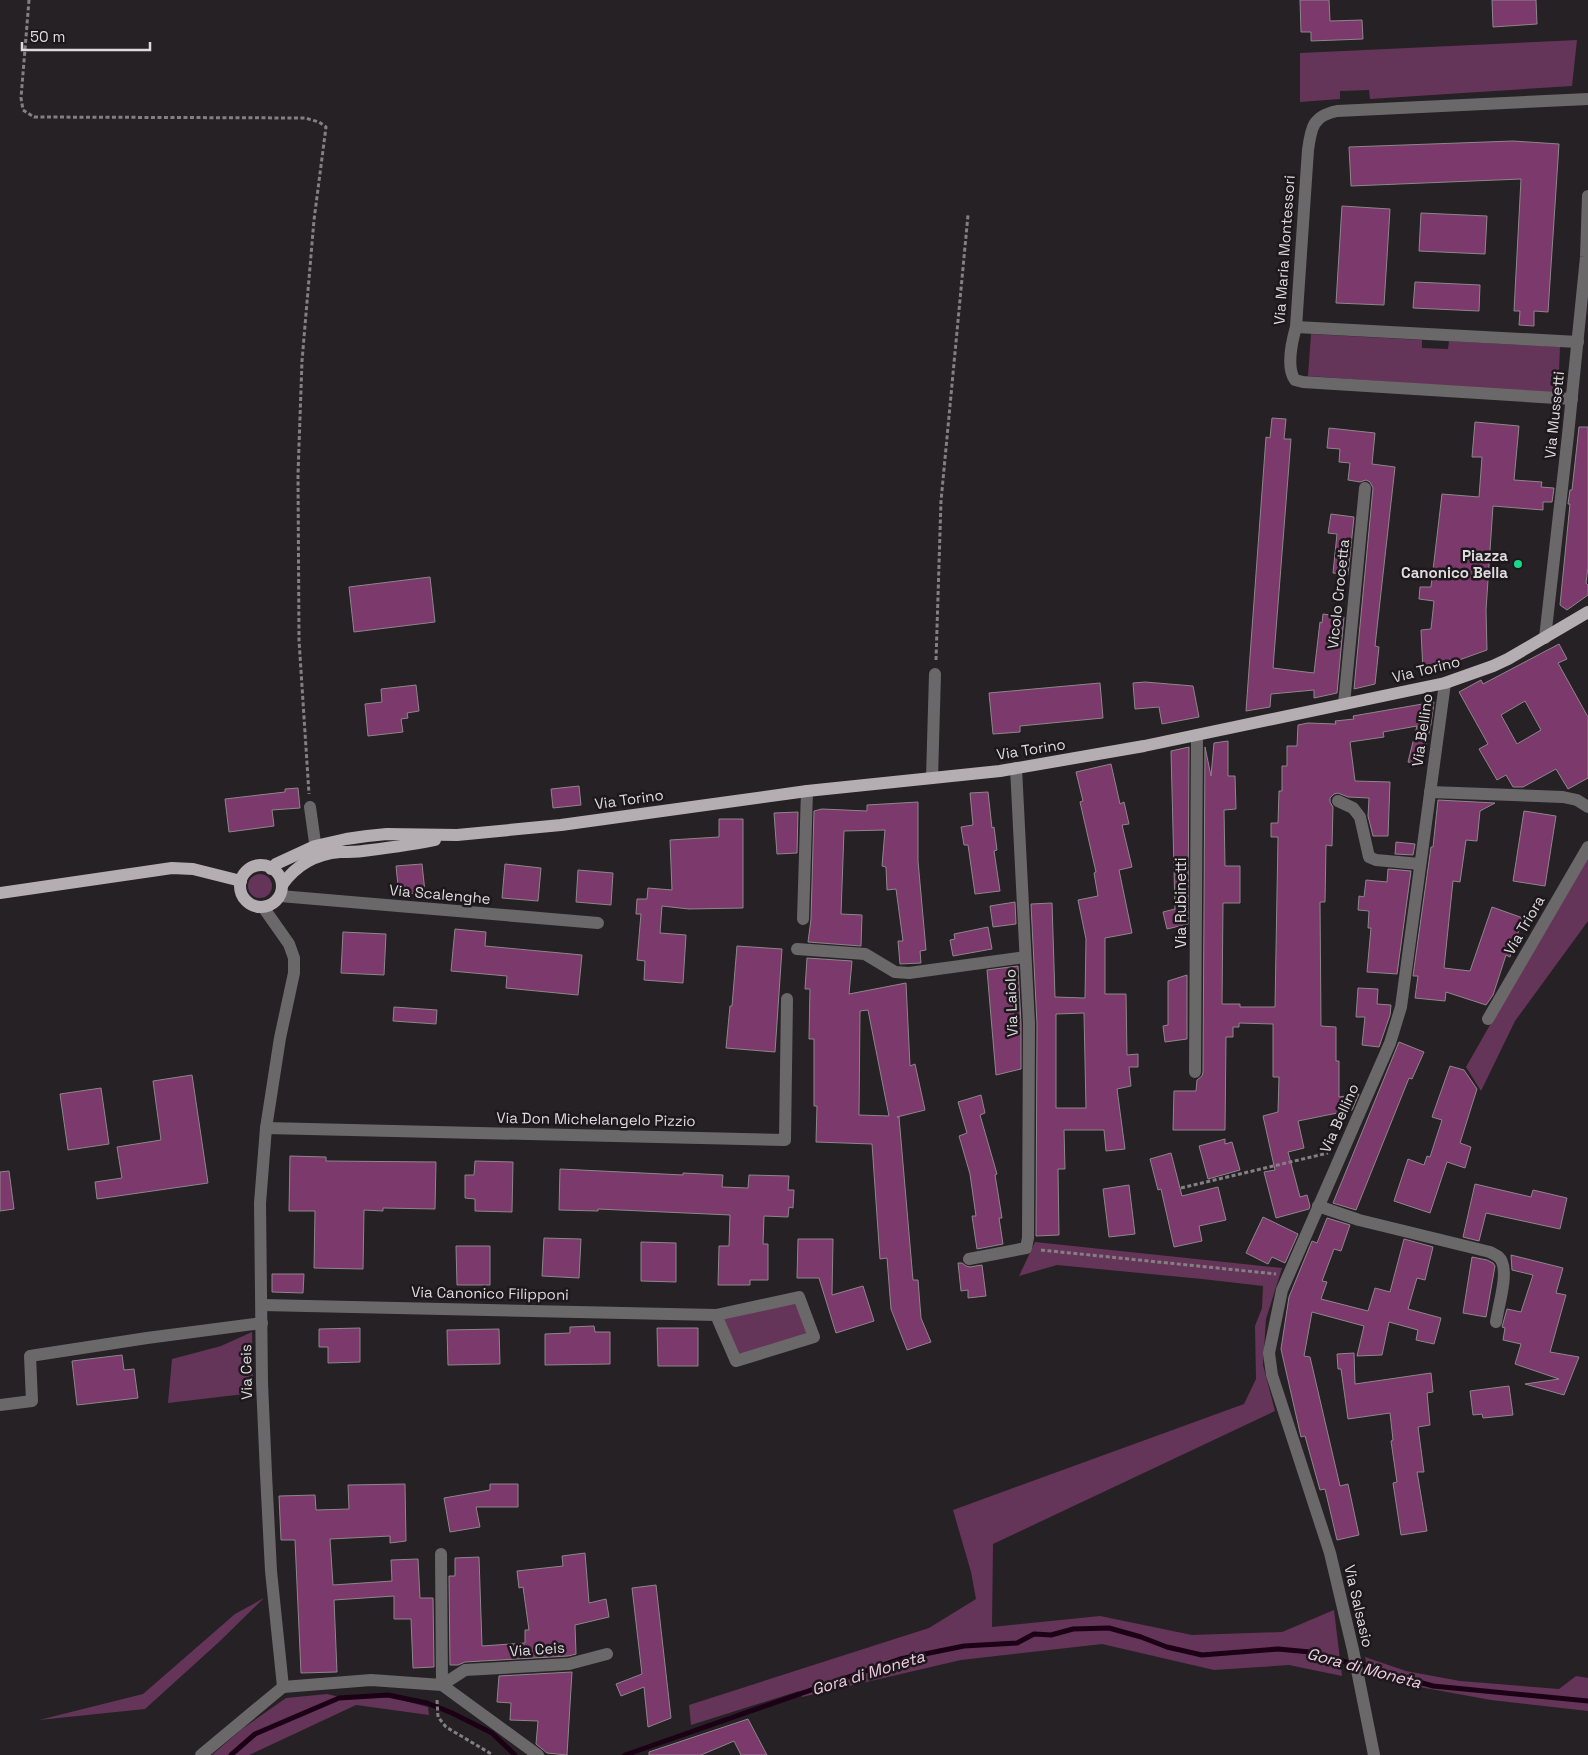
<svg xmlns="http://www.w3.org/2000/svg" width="1588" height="1755" font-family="'Space Grotesk',sans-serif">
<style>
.green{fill:#643558}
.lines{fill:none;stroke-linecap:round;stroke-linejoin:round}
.stream{stroke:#1c0016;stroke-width:5}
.building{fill:#7c396b;stroke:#8d868b;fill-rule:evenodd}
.path{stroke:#847f83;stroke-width:3;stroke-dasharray:4 2.5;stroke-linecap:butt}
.minor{stroke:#6b686a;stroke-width:12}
.major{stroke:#b4aeb2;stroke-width:12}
.poi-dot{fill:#17d989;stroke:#1d181b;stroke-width:2}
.labels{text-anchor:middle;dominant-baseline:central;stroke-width:5;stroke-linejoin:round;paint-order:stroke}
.street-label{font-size:15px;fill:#dedadd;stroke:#1d181b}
.poi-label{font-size:15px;font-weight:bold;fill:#dedadd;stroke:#1d181b;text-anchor:end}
.water-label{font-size:16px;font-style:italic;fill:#f3cbe7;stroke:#1d181b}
</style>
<rect width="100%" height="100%" fill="#262125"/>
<g class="green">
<polygon points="1577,40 1572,86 1370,99 1369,90 1340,91 1340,99 1300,102 1300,53"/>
<polygon points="1311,334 1422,340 1422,348 1448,349 1449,341 1560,347 1558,394 1308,376"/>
<polygon points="1588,853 1588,921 1515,1021 1481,1091 1466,1067"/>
<circle cx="260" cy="886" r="12"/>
<polygon points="1035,1242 1282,1268 1266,1319 1263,1365 1275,1411 993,1544 992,1627 1100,1616 1192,1635 1282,1632 1334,1610 1342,1676 1289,1665 1214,1670 1102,1644 961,1660 802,1697 799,1691 691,1725 689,1705 929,1628 976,1599 971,1572 953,1510 1244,1404 1256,1379 1255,1326 1262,1308 1263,1286 1202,1279 1057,1265 1019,1276"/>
<polygon points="799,1297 814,1337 736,1361 716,1315"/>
<polygon points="252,1332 253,1393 168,1403 172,1359 221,1346"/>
<polygon points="264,1598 219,1642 145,1709 39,1720 143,1694 235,1614"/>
<polygon points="1365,1657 1406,1671 1460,1681 1559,1689 1576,1676 1588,1678 1588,1711 1491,1700 1370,1678"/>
<polygon points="327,1694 347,1699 389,1697 428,1707 429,1715 356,1705 249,1755 212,1755 242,1729 286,1698"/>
</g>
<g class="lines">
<g class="stream">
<polyline points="231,1755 255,1734 339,1698 388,1695 427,1703 452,1713 492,1733 515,1755"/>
<polyline points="625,1755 900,1659 964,1646 1017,1643 1034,1634 1051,1635 1073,1629 1109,1628 1141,1637 1167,1647 1202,1655 1278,1649 1310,1652 1433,1686 1588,1701"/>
</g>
</g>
<g class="building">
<polygon points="1300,0 1329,0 1330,21 1362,20 1363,39 1311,41 1311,32 1301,32"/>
<polygon points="1492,0 1536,0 1537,24 1493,27"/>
<polygon points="1513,141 1559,144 1548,312 1534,311 1534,326 1519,325 1520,311 1514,311 1521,179 1351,186 1349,147"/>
<polygon points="1342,206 1390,209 1384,305 1336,303"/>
<polygon points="1421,213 1487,216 1485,254 1419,251"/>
<polygon points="1415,282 1480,285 1479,311 1413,308"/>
<polygon points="1272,418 1286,419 1284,439 1291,439 1273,668 1314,673 1320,622 1322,623 1323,614 1344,617 1337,693 1314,698 1314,690 1271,694 1270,707 1246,711 1266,437 1270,438"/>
<polygon points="1475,422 1519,426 1514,480 1542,482 1541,487 1554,488 1552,502 1543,502 1543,510 1493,506 1486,610 1487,650 1445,665 1444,663 1443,666 1423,672 1421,630 1431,629 1434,601 1419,599 1420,587 1431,587 1442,494 1479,497 1482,457 1472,457"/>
<polygon points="1579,427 1588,427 1588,567 1586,583 1588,585 1588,595 1567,610 1560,605 1570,504 1568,504 1570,490 1572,490"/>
<polygon points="1329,428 1375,433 1372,464 1395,467 1375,646 1379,647 1375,684 1354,689 1373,488 1370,482 1366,480 1360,482 1348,480 1350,463 1339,462 1340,449 1327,448"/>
<polygon points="1331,514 1354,517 1348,575 1333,573 1337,534 1328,533"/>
<polygon points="430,577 435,622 354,632 349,587"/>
<path d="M1559 644 1567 659 1558 663 1588 717V778L1568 789 1556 769 1523 787H1513L1506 775 1497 780 1479 749 1488 744 1459 692 1481 680 1483 684ZM1525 701 1541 730 1517 744 1501 715Z"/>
<polygon points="1145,682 1193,686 1199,717 1162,724 1159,707 1135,709 1133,683"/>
<polygon points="1100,683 1103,718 1020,726 1020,732 993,734 989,693"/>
<polygon points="416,685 419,711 407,713 408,718 401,719 403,732 368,736 365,704 382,702 381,689"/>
<polygon points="1434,702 1431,724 1422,765 1408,762 1417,726 1383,732 1384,737 1350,742 1355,781 1390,782 1388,836 1373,836 1368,816 1369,798 1348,797 1338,793 1334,794 1330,798 1330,802 1333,807 1332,846 1326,845 1325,902 1320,902 1321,1026 1336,1027 1336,1061 1339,1061 1339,1097 1359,1094 1352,1110 1298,1121 1304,1148 1288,1152 1300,1197 1307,1195 1310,1206 1309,1209 1276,1218 1264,1172 1275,1170 1263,1116 1278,1112 1279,1077 1273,1077 1273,1024 1239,1023 1239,1027 1233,1027 1233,1037 1226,1037 1225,1130 1173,1130 1174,1091 1196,1091 1197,1080 1202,1076 1203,1072 1205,747 1211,776 1214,743 1228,741 1228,776 1235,776 1236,809 1224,810 1225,866 1240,866 1240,903 1223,903 1222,1004 1240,1004 1240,1007 1275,1007 1278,837 1271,837 1271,823 1278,823 1279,791 1282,791 1282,766 1287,766 1287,746 1297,746 1298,725 1308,723 1336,724 1335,721 1354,719 1353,716"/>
<polygon points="1189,747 1188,924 1167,929 1163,912 1175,909 1171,751"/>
<path d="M1111 764 1120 804 1124 802 1129 824 1122 825 1132 867 1119 870 1132 933 1105 938V994H1126L1127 1055 1138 1054V1067H1129L1131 1086 1117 1089 1125 1149 1106 1151 1104 1130H1064L1065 1169H1058L1059 1235 1036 1236 1037 1024 1031 904 1052 903 1055 997 1085 998 1086 939 1078 900 1098 896 1094 873 1096 872 1080 802 1083 801 1076 772ZM1084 1013 1086 1108H1056V1014Z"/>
<polygon points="579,786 581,805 553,808 551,789"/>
<polygon points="298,788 300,808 272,810 274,826 229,832 225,799 285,792 285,789"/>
<polygon points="988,792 992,828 994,827 997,850 994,851 1000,891 975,894 968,845 964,845 961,827 973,825 970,793"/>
<polygon points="1438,800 1495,803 1480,811 1477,841 1466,840 1460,882 1453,881 1444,968 1470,971 1492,907 1523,918 1510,957 1506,955 1493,995 1486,1005 1446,992 1445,1001 1415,998 1418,976 1413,976 1431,847 1433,847"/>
<polygon points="918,802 918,861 926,950 920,951 921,963 900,964 898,941 903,941 896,889 887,890 886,867 882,866 885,830 844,831 841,914 862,915 861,946 808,942 811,919 814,811 822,809 867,811 867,805"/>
<polygon points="1524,811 1556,816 1545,886 1513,881"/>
<polygon points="798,812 797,853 777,854 774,813"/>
<polygon points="719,819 743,819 743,908 689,909 662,906 660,933 686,935 683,983 644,980 645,961 637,960 641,914 636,914 637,899 647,899 648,888 672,890 670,840 719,837"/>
<polygon points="1396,842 1415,844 1413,855 1395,854"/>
<polygon points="422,864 425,892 399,895 396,866"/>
<polygon points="505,864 541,868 538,901 502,898"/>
<polygon points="1388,869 1411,871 1397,974 1367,972 1371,928 1368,928 1369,911 1358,910 1359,896 1364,897 1366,880 1387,882"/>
<polygon points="578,870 613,873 611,905 576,902"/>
<polygon points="1015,902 1016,924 993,927 990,906"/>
<polygon points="988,927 992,949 953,956 950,940 955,939 954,934"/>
<polygon points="455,929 486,932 485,946 582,955 578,995 506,988 507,976 451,971"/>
<polygon points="343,932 386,934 384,975 341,973"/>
<polygon points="737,946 782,949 775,1052 726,1048 730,1006 732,1006"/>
<path d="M807 958 852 961 849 994 906 983 910 1066 915 1064 925 1110 897 1117H899L913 1280H918L921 1318 931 1342 907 1350 891 1309 887 1258 880 1259 872 1144 816 1142 817 1106H814V1039H809L810 989H805ZM868 1010 889 1116 859 1115 860 1011Z"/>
<polygon points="1018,966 1021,1024 1021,1069 996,1075 987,970"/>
<polygon points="1187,975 1187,1039 1165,1042 1163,1026 1168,1025 1168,981"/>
<polygon points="1358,988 1378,989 1377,1004 1391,1005 1390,1015 1379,1047 1362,1045 1365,1017 1356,1017"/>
<polygon points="394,1007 437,1010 436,1024 393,1021"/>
<polygon points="1399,1042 1424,1052 1412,1079 1409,1078 1356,1210 1333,1203"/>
<polygon points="1450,1066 1464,1070 1477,1089 1460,1143 1471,1147 1465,1168 1447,1162 1430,1213 1394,1201 1408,1159 1424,1165 1427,1156 1430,1157 1442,1120 1432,1117"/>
<polygon points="192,1075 208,1183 97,1199 95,1182 122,1178 117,1147 161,1140 153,1081"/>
<polygon points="101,1088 109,1144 68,1150 60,1094"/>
<polygon points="981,1095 985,1113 980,1115 997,1174 995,1175 1002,1218 999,1218 1003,1244 977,1249 972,1216 976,1216 970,1174 959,1136 967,1133 958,1102"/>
<polygon points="1225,1139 1225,1144 1232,1142 1240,1170 1208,1179 1199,1146"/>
<polygon points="1171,1153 1182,1196 1218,1187 1226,1220 1199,1226 1202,1241 1174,1247 1161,1189 1158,1190 1150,1159"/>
<polygon points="290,1156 326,1157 326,1161 436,1162 435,1209 383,1208 383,1211 364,1210 363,1269 314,1268 315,1211 289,1211"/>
<polygon points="475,1161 513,1162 512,1212 475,1211 475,1199 465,1198 465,1175 474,1175"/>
<polygon points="560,1169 683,1175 683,1173 723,1175 722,1187 748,1188 749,1175 789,1176 788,1190 794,1190 793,1208 789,1207 788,1217 764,1216 763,1244 768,1244 768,1280 750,1280 750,1285 718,1285 719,1246 729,1246 730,1215 598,1209 598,1211 559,1210"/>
<polygon points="9,1171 14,1209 0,1211 0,1172"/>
<polygon points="1475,1184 1531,1197 1533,1190 1567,1198 1560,1229 1486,1213 1479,1241 1463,1237"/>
<polygon points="1129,1185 1135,1234 1109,1237 1103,1189"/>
<polygon points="1263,1217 1298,1234 1285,1263 1272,1257 1268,1264 1246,1253"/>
<polygon points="1327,1218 1350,1225 1341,1251 1334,1249 1322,1281 1327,1282 1321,1299 1368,1311 1375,1288 1390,1292 1404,1239 1433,1247 1425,1280 1417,1278 1408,1309 1441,1318 1434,1344 1416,1340 1418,1330 1389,1322 1382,1355 1357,1356 1364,1326 1312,1312 1304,1356 1310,1357 1340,1486 1348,1484 1359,1535 1337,1540 1325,1489 1320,1490 1305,1436 1301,1437 1281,1349 1289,1297 1312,1241 1317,1243"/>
<polygon points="544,1238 581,1239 579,1278 542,1276"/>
<polygon points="798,1239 833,1239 832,1295 863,1286 874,1321 836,1333 819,1278 797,1278"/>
<polygon points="641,1242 676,1243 676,1282 641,1281"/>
<polygon points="456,1246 490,1246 490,1285 457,1285"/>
<polygon points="1511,1255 1563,1268 1556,1293 1566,1295 1550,1352 1579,1357 1564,1395 1525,1384 1559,1379 1515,1364 1521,1344 1503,1340 1505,1328 1502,1327 1507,1309 1521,1312 1533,1275 1512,1270"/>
<polygon points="1472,1257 1487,1260 1493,1263 1495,1266 1486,1317 1463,1313"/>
<polygon points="958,1263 962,1263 966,1266 970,1267 982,1265 986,1296 968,1298 968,1290 961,1291"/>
<polygon points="272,1274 304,1274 303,1293 272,1292"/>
<polygon points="594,1326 595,1332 610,1332 610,1364 545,1365 545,1334 570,1333 570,1327"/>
<polygon points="360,1328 360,1362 328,1363 328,1347 319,1347 319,1329"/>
<polygon points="657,1328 698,1328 698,1366 658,1366"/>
<polygon points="499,1329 500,1364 448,1365 447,1330"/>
<polygon points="1354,1353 1355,1384 1431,1373 1433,1392 1427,1393 1430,1425 1418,1427 1424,1472 1417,1472 1427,1531 1401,1535 1393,1483 1397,1482 1391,1441 1393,1440 1390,1413 1348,1419 1341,1369 1338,1369 1337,1354"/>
<polygon points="122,1355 124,1370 134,1369 138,1398 77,1405 72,1361"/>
<polygon points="1509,1386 1513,1415 1483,1418 1482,1414 1473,1415 1470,1391"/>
<polygon points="405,1484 406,1541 390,1543 390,1536 330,1539 333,1585 392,1581 391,1560 418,1559 420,1598 433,1598 434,1667 413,1668 411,1619 394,1619 394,1596 334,1600 337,1672 301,1673 295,1540 281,1540 279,1496 315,1495 316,1510 349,1509 348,1485"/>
<polygon points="490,1484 518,1484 518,1507 476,1507 480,1527 450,1532 444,1498 490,1490"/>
<polygon points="585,1553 589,1603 606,1599 609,1617 575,1625 576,1654 568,1656 465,1662 458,1665 450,1665 449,1576 455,1576 455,1558 479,1557 482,1646 525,1643 525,1630 529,1630 523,1587 519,1588 517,1571 563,1566 562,1556"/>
<polygon points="656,1585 671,1718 648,1727 644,1687 621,1696 616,1684 642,1674 632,1588"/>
<polygon points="572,1672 567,1755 547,1753 536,1744 538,1721 510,1720 511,1703 497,1702 499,1676"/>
<polygon points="748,1719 767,1755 741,1755 734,1741 701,1755 649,1755 649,1752"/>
</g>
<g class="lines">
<g class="path">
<polyline points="29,0 21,98 23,110 34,117 305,118 319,122 326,127 314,220 302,361 298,474 299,640 309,794"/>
<polyline points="936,660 941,501 968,215"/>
<polyline points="1181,1188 1328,1153"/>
<polyline points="1041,1250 1276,1274"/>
<polyline points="437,1700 438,1717 446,1727 493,1755"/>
</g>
<g class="minor">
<polyline points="1296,327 1578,342"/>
<path d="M1572 399 1303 382 1295 380C1286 368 1292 341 1296 327L1308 150C1311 127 1313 116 1337 111L1588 99"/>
<polyline points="1545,638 1568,435 1586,257 1588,196"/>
<polyline points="1344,704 1365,488"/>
<polyline points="932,778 935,674"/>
<polyline points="1430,792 1563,797 1577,800 1588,807"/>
<polyline points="1338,801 1353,808 1360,817 1369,857 1376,860 1420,864"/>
<polyline points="310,807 317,857"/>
<polyline points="280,896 598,923"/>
<polyline points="263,907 289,944 294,958 294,973 280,1038 266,1128 260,1203 262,1383 266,1474 271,1571 283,1687"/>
<polyline points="803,919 807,791"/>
<polyline points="797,949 865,954 895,972 909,973 1025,957"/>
<polyline points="1488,1019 1588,847"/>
<polyline points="1195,1072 1197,735"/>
<polyline points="266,1128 785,1140 787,999"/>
<path d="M1318 1206 1359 1220 1490 1252C1495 1255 1500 1256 1502 1262 1508 1276 1498 1307 1496 1322"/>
<polyline points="969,1259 1026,1248 1028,1238 1029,1024 1016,768"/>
<polyline points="262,1305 716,1315 799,1297 814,1337 736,1361 716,1315"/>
<polyline points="0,1405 32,1401 30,1356 147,1338 262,1323"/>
<polyline points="441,1554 442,1685 538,1755"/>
<polyline points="283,1687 371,1680 442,1685 465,1670 569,1664 607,1654"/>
<polyline points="201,1755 283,1687"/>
<polyline points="1374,1755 1353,1650 1330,1553 1272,1375 1269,1353 1282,1290 1390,1043 1401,1007 1445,683"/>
</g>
<g class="major">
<circle cx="261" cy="886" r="21"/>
<polyline points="271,869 276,864 315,846 346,839 367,836 387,834 457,835 561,825 807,791 1000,771 1144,746 1445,683 1493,666 1508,659 1588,612"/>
<path d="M282 885C296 865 316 854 340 852 348 852 355 852 363 851 387 848 412 845 435 840"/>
<polyline points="0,893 172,868 193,869 241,881"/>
</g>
</g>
<circle class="poi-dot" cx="1518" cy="564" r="5"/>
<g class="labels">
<g class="street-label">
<text transform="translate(1284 250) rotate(-86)">Via Maria Montessori</text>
<text transform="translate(1554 415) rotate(-84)">Via Mussetti</text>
<text transform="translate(1338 594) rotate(-84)">Vicolo Crocetta</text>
<text transform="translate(1426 669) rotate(-14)">Via Torino</text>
<text transform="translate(1422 730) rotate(-82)">Via Bellino</text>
<text transform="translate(1031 749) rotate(-9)">Via Torino</text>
<text transform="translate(629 799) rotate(-8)">Via Torino</text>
<text transform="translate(440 894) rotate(5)">Via Scalenghe</text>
<text transform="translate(1180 903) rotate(-90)">Via Rubinetti</text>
<text transform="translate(1524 925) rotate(-60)">Via Triora</text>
<text transform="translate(1011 1003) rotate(-92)">Via Laiolo</text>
<text transform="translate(1339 1118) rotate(-66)">Via Bellino</text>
<text transform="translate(596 1119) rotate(1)">Via Don Michelangelo Pizzio</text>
<text transform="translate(490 1293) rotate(1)">Via Canonico Filipponi</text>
<text transform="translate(246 1372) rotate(-91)">Via Ceis</text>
<text transform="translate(1359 1606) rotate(77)">Via Salsasio</text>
<text transform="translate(537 1649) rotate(-4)">Via Ceis</text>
</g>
<g class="poi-label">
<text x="1508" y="555">Piazza<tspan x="1508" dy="17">Canonico Bella</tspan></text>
</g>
<g class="water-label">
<text transform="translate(1364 1668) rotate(15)">Gora di Moneta</text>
<text transform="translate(868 1673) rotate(-17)">Gora di Moneta</text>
</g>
</g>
<path d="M22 42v8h128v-8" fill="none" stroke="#dedadd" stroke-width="2.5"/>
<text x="30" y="42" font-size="15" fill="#dedadd" stroke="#1d181b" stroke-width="4" paint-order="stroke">50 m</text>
</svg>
